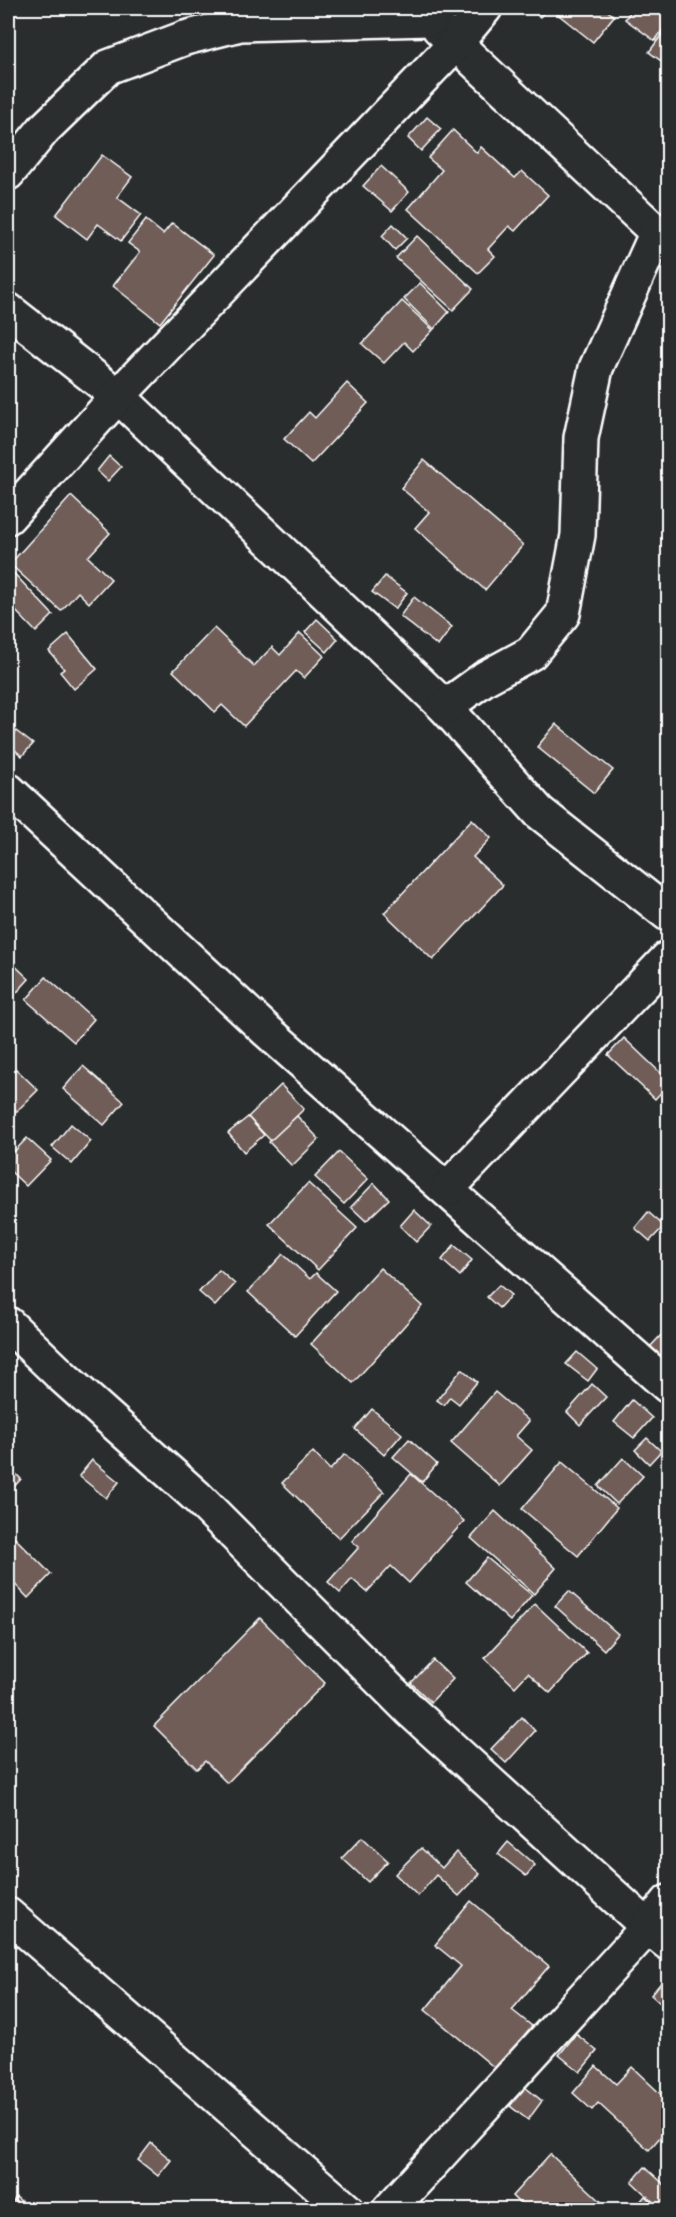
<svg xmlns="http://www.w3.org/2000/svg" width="676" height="2217" font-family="Mynerve,sans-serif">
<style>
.building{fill:#6f5d59;stroke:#fff;stroke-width:1.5}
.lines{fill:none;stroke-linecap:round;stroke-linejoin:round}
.minor-casing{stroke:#fff;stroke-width:38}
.minor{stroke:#2a2d2e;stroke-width:33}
</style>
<rect width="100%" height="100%" fill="#2a2d2e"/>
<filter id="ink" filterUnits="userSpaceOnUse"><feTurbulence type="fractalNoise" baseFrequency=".0167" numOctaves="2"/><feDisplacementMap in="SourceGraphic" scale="12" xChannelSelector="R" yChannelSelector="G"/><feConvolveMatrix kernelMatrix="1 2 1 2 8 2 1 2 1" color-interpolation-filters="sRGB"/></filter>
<g filter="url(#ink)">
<g class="building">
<polygon points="528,8 548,8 540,17"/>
<polygon points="550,8 604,8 614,16 593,42"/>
<polygon points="633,8 668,8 668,22 655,41 625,19"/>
<polygon points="666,29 668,31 668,66 649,52"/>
<polygon points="427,117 441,129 421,151 408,138"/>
<polygon points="453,130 477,153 481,147 515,178 522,171 548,195 515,231 509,226 488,249 495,256 478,273 408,209 442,170 428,158"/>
<polygon points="102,155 132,177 117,197 141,215 121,241 98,224 87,239 56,215"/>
<polygon points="381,166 409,192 392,211 363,186"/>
<polygon points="146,220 163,234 172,223 214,255 160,323 113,286 140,252 128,243"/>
<polygon points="393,224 407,238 395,250 382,236"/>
<polygon points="417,236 473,289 453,310 396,258"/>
<polygon points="420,283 449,312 434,329 404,299"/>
<polygon points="402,301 433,330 413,351 404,342 384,363 362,344"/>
<polygon points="347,383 368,403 311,464 284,439 309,412 315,418"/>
<polygon points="109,456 121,467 108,481 97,471"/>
<polygon points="424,460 523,545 485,590 415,528 429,512 401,488"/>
<polygon points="71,496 110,533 88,557 111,579 89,603 78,592 61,611 10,564"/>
<polygon points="8,567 53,615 36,632 12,607 8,611"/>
<polygon points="385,576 407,593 395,609 372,592"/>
<polygon points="414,597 452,627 438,646 400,616"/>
<polygon points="317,619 338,639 327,652 305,632"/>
<polygon points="214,628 254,666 272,647 280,655 300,633 324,656 304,678 296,671 244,726 222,705 215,712 173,671"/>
<polygon points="68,634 97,669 74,689 60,672 64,669 49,651"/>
<polygon points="556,724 613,770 594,793 537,747"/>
<polygon points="16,731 33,744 22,756 8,744"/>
<polygon points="472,819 491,838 473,857 503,885 433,960 384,913"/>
<polygon points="8,959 29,979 8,1002"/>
<polygon points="46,977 94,1019 74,1042 26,1000"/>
<polygon points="624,1038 668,1080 668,1085 655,1099 608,1055"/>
<polygon points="83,1066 124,1102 104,1125 63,1089"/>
<polygon points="16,1069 38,1090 16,1112 8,1103 8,1078"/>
<polygon points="281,1085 304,1109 271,1141 248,1117"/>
<polygon points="297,1116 319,1139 292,1166 269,1142"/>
<polygon points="248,1117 264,1135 244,1152 228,1133"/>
<polygon points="71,1124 91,1141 72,1164 52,1147"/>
<polygon points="27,1138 51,1160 26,1186 8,1169 8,1158"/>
<polygon points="339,1152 368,1179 344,1204 315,1177"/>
<polygon points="308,1183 357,1228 318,1270 269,1224"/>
<polygon points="374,1183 389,1199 366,1221 351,1207"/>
<polygon points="414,1210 431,1226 416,1242 400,1226"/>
<polygon points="648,1212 664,1226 650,1241 635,1228"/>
<polygon points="454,1245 472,1260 460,1276 442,1260"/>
<polygon points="283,1254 310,1279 316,1273 336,1291 295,1336 248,1292"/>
<polygon points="380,1268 422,1306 353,1383 311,1344"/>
<polygon points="219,1270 235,1284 215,1306 199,1292"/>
<polygon points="499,1285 511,1295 499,1308 487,1297"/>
<polygon points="663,1333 668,1338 668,1354 663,1360 650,1347"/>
<polygon points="577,1352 597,1369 588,1381 566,1364"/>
<polygon points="462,1369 477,1382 459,1404 450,1397 444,1405 437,1400"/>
<polygon points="592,1384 606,1397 580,1425 567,1412"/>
<polygon points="495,1392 529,1421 516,1436 532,1450 500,1486 451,1443"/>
<polygon points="632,1400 652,1418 634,1438 614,1422"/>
<polygon points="372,1409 402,1434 384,1455 355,1429"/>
<polygon points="647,1438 661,1451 649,1464 635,1450"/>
<polygon points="409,1439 437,1464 422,1482 393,1457"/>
<polygon points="313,1452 330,1470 345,1454 384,1492 339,1538 282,1483"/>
<polygon points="623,1458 643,1476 617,1504 598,1486"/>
<polygon points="92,1460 119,1482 106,1498 79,1476"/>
<polygon points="562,1462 617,1508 578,1556 522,1509"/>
<polygon points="8,1466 21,1479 8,1493"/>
<polygon points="411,1474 464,1521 409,1583 391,1566 367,1592 352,1579 340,1593 328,1582 359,1547 352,1541"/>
<polygon points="495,1511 556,1568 534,1594 471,1538"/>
<polygon points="8,1531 51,1574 28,1598 8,1577"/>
<polygon points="487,1558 532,1595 510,1621 466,1582"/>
<polygon points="569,1591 618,1634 604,1650 555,1606"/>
<polygon points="535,1604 587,1653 550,1693 528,1673 515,1687 485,1658"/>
<polygon points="260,1618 325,1683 227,1783 205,1761 197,1769 154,1726"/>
<polygon points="433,1660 453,1679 431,1702 411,1683"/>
<polygon points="522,1717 535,1731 506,1763 491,1749"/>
<polygon points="362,1837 388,1861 368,1882 342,1858"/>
<polygon points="508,1842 535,1865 526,1876 498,1854"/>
<polygon points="421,1848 442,1868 456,1852 480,1874 459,1896 436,1875 418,1896 395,1874"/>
<polygon points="471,1901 549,1966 512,2010 532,2026 496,2069 425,2010 461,1966 435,1945"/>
<polygon points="664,1979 668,1982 668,2010 651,1995"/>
<polygon points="576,2034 597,2051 580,2072 559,2055"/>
<polygon points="596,2066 616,2084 632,2067 668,2101 668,2128 649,2150 598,2103 592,2110 573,2093"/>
<polygon points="525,2087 542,2101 528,2120 510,2106"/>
<polygon points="151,2143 171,2160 158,2176 138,2160"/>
<polygon points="550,2154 605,2205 601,2210 526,2210 512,2196"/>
<polygon points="645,2167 668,2188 668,2210 662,2210 632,2182"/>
<polygon points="645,2196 660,2210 633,2210"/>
<polygon points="16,2197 32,2210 8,2210"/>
</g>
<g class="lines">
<g class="minor-casing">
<g id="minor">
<polyline points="439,28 668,243"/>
<polyline points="8,173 44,129 108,67 185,38 240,24 430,19"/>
<polyline points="8,310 118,396 445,707 539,812 668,914"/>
<polyline points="8,517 118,396 455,44 485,8"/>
<polyline points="445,707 485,678 531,653 563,614 578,535 581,438 596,368 657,232"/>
<polyline points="8,790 267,1031 668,1386"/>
<polyline points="447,1189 668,958"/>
<polyline points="8,1324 63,1377 196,1496 411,1711 648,1927 668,1943"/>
<polyline points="8,1915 347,2210"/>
<polyline points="389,2210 648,1927 668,1902"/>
</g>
</g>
<use href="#minor" class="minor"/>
</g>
</g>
<rect width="676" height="2217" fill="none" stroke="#2a2d2e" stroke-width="30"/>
<rect x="15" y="15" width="646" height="2187" fill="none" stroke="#fff" stroke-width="2" filter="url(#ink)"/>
</svg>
